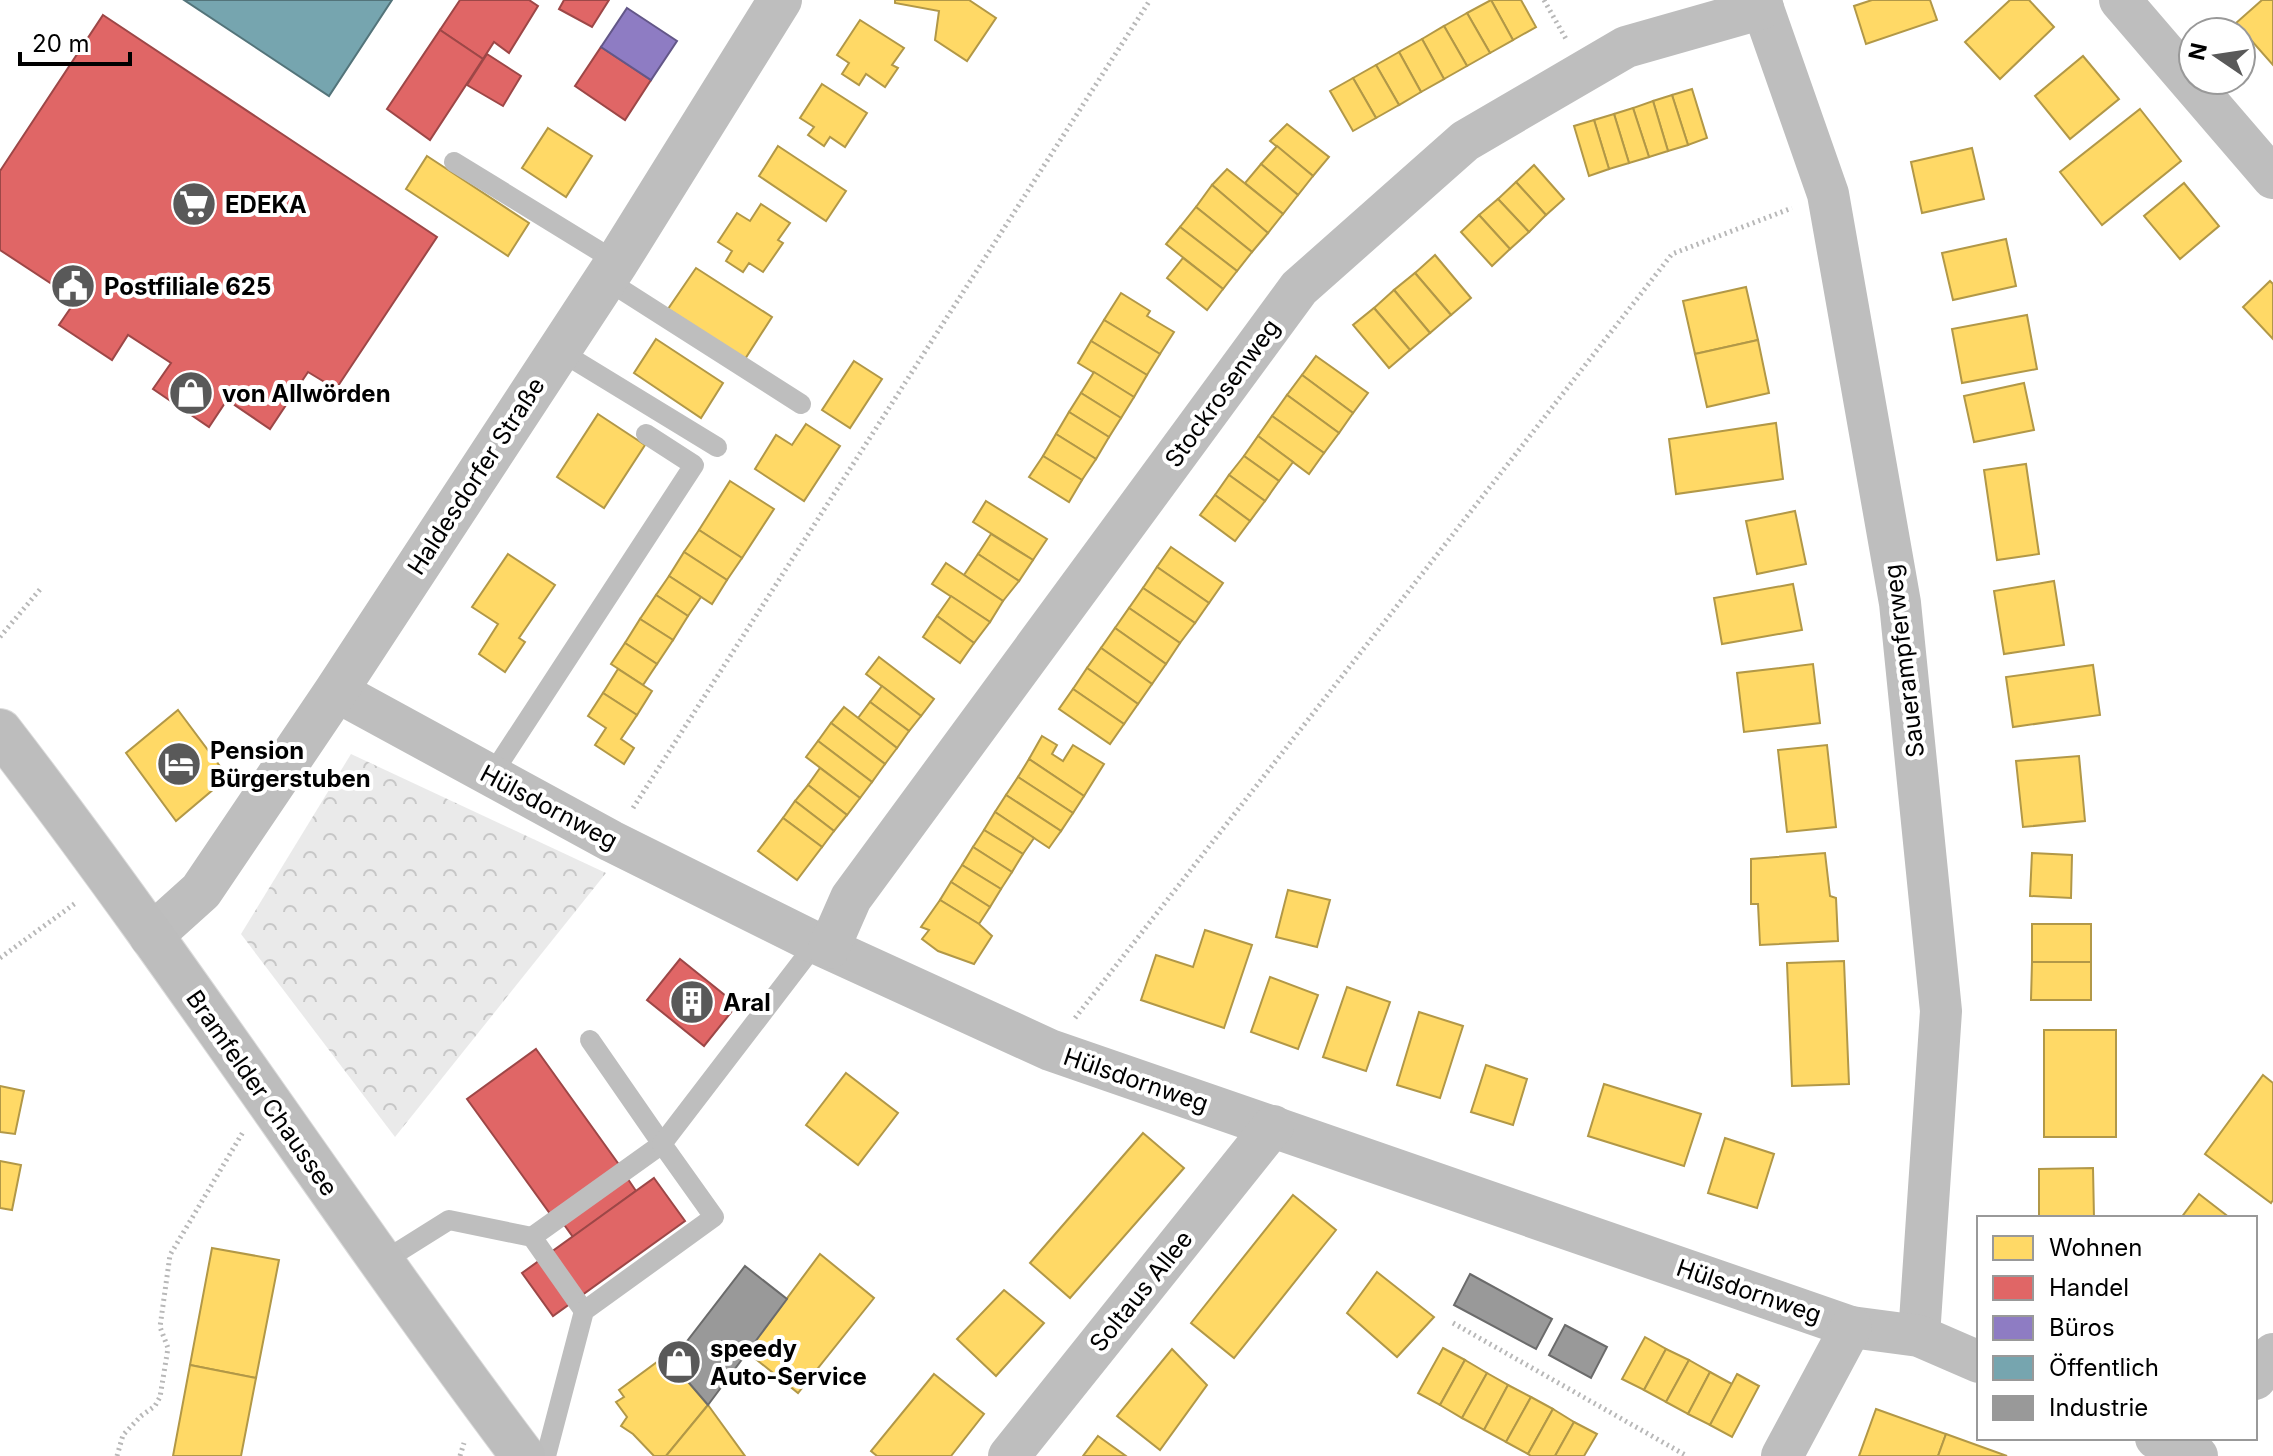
<svg xmlns="http://www.w3.org/2000/svg" width="2273" height="1456" font-family="Inter,sans-serif">
<style>
.forest{fill:url(#forest-crowns)}
.homes{fill:#ffd966;stroke:#b29847;stroke-width:2}
.shops{fill:#e06666;stroke:#9d4747;stroke-width:2}
.offices{fill:#8e7cc3;stroke:#635788;stroke-width:2}
.public{fill:#76a5af;stroke:#53747a;stroke-width:2}
.industry{fill:#999;stroke:#6b6b6b;stroke-width:2}
.lines{fill:none;stroke-linecap:round;stroke-linejoin:round}
.primary-casing{stroke:#dbdbdb;stroke-width:46}
.path{stroke:#b8b8b8;stroke-width:5;stroke-dasharray:2 4;stroke-linecap:butt}
.service{stroke:#bebebe;stroke-width:20}
.minor{stroke:#bebebe;stroke-width:42}
.tertiary{stroke:#bebebe;stroke-width:44}
.primary{stroke:#bdbdbd;stroke-width:44}
.labels{text-anchor:middle;dominant-baseline:central;stroke-width:8;stroke-linejoin:round;paint-order:stroke}
.poi-label{font-size:24px;font-weight:bold;fill:#000;stroke:#fff;text-anchor:start}
.street-label{font-size:24px;fill:#000;stroke:#fff}
</style>
<defs>
<pattern id="forest-crowns" width="20" height="18" patternUnits="userSpaceOnUse" patternTransform="scale(2)"><rect width="20" height="18" fill="#eaeaea"/><path d="M2 6a3 3 0 1 1 6 0M12 15a3 3 0 1 1 6 0" fill="none" stroke="#c7c7c7"/></pattern>
</defs>
<rect width="100%" height="100%" fill="#fff"/>
<polygon class="forest" points="351,754 606,873 395,1137 241,934"/>
<g class="homes">
<polygon points="895,0 969,0 996,18 967,61 935,40 939,11 895,3"/>
<polygon points="1491,0 1521,0 1536,27 1513,40"/>
<polygon points="1491,0 1513,40 1490,53 1467,13"/>
<polygon points="1872,0 1930,0 1937,20 1866,44 1854,6"/>
<polygon points="2010,0 2029,0 2054,27 2000,79 1965,42"/>
<polygon points="2262,0 2273,0 2273,65 2236,23"/>
<polygon points="1467,13 1490,53 1467,66 1444,26"/>
<polygon points="860,20 904,48 892,65 898,68 885,87 866,74 859,85 842,74 849,63 837,55"/>
<polygon points="1444,26 1467,66 1444,79 1422,39"/>
<polygon points="1422,39 1444,79 1421,92 1399,52"/>
<polygon points="1399,52 1421,92 1399,105 1376,65"/>
<polygon points="2083,56 2119,99 2070,139 2035,96"/>
<polygon points="1376,65 1399,105 1376,118 1353,78"/>
<polygon points="1353,78 1376,118 1353,131 1330,91"/>
<polygon points="822,84 867,113 845,147 830,137 824,146 808,135 814,127 800,118"/>
<polygon points="1692,89 1707,138 1688,145 1672,95"/>
<polygon points="1672,95 1688,145 1668,151 1653,101"/>
<polygon points="1653,101 1668,151 1649,157 1633,108"/>
<polygon points="1633,108 1649,157 1629,163 1614,114"/>
<polygon points="2140,109 2181,161 2102,225 2060,172"/>
<polygon points="1614,114 1629,163 1609,169 1594,120"/>
<polygon points="1594,120 1609,169 1589,176 1574,126"/>
<polygon points="1287,124 1329,157 1313,176 1270,141"/>
<polygon points="548,128 592,156 566,197 522,168"/>
<polygon points="778,146 846,191 826,221 759,176"/>
<polygon points="1277,146 1313,176 1298,195 1261,164"/>
<polygon points="1972,148 1984,199 1922,213 1911,162"/>
<polygon points="427,156 529,223 508,256 406,189"/>
<polygon points="1261,164 1298,195 1283,214 1245,183"/>
<polygon points="1534,165 1564,199 1546,215 1516,182"/>
<polygon points="1227,169 1283,214 1268,233 1212,185"/>
<polygon points="1516,182 1546,215 1529,232 1498,199"/>
<polygon points="2184,183 2219,226 2180,259 2144,216"/>
<polygon points="1212,185 1268,233 1252,252 1196,207"/>
<polygon points="1498,199 1529,232 1510,249 1479,215"/>
<polygon points="761,204 790,223 778,240 783,243 763,272 749,263 743,272 726,261 732,251 718,242 737,213 750,221"/>
<polygon points="1196,207 1252,252 1237,271 1180,227"/>
<polygon points="1479,215 1510,249 1492,266 1461,232"/>
<polygon points="1180,227 1237,271 1223,289 1166,244"/>
<polygon points="2006,239 2016,286 1953,300 1942,253"/>
<polygon points="1435,255 1471,298 1451,315 1415,273"/>
<polygon points="1183,258 1223,289 1207,310 1167,278"/>
<polygon points="696,268 772,317 745,359 668,309"/>
<polygon points="1415,273 1451,315 1430,333 1394,290"/>
<polygon points="2270,281 2273,284 2273,339 2243,307"/>
<polygon points="1746,287 1758,340 1695,354 1683,301"/>
<polygon points="1394,290 1430,333 1410,350 1374,308"/>
<polygon points="1121,293 1150,311 1147,316 1174,332 1160,354 1104,320"/>
<polygon points="1374,308 1410,350 1389,368 1353,325"/>
<polygon points="2027,315 2037,369 1962,383 1952,329"/>
<polygon points="1104,320 1160,354 1147,375 1091,341"/>
<polygon points="656,339 723,383 701,418 634,373"/>
<polygon points="1758,340 1769,393 1707,407 1695,354"/>
<polygon points="1091,341 1147,375 1134,397 1078,363"/>
<polygon points="1316,356 1368,393 1353,413 1302,375"/>
<polygon points="854,361 882,379 850,428 822,410"/>
<polygon points="1094,372 1134,397 1121,418 1081,393"/>
<polygon points="1302,375 1353,413 1339,433 1287,395"/>
<polygon points="2024,383 2034,430 1974,442 1964,396"/>
<polygon points="1081,393 1121,418 1109,437 1069,412"/>
<polygon points="1287,395 1339,433 1324,453 1272,416"/>
<polygon points="1069,412 1109,437 1096,459 1056,434"/>
<polygon points="598,414 645,445 604,508 557,477"/>
<polygon points="1272,416 1324,453 1309,474 1258,436"/>
<polygon points="1776,423 1783,479 1676,494 1669,439"/>
<polygon points="806,424 840,446 804,501 755,469 776,435 792,445"/>
<polygon points="1056,434 1096,459 1082,480 1043,456"/>
<polygon points="1258,436 1293,462 1279,481 1244,456"/>
<polygon points="1043,456 1082,480 1069,502 1029,477"/>
<polygon points="1244,456 1279,481 1265,501 1229,475"/>
<polygon points="2026,464 2039,554 1997,560 1984,470"/>
<polygon points="1229,475 1265,501 1250,521 1215,495"/>
<polygon points="730,481 774,509 742,558 699,530"/>
<polygon points="1215,495 1250,521 1235,541 1200,515"/>
<polygon points="986,501 1047,539 1033,560 973,522"/>
<polygon points="1795,511 1806,564 1757,574 1746,521"/>
<polygon points="699,530 742,558 727,580 684,552"/>
<polygon points="991,534 1033,560 1019,581 978,554"/>
<polygon points="1171,547 1223,583 1209,603 1157,567"/>
<polygon points="684,552 727,580 712,604 669,576"/>
<polygon points="508,554 555,585 519,638 525,642 505,672 479,654 498,624 472,607"/>
<polygon points="978,554 1019,581 1003,601 964,575"/>
<polygon points="946,563 1003,601 990,622 932,584"/>
<polygon points="1157,567 1209,603 1195,623 1143,588"/>
<polygon points="669,576 701,597 688,616 656,595"/>
<polygon points="2054,581 2064,645 2004,654 1994,591"/>
<polygon points="1793,584 1802,630 1722,644 1714,598"/>
<polygon points="1143,588 1195,623 1180,643 1129,608"/>
<polygon points="656,595 688,616 673,640 640,619"/>
<polygon points="951,596 990,622 974,643 937,616"/>
<polygon points="1129,608 1180,643 1166,664 1115,628"/>
<polygon points="937,616 974,643 960,663 923,637"/>
<polygon points="640,619 673,640 657,664 625,643"/>
<polygon points="1115,628 1166,664 1152,684 1101,648"/>
<polygon points="625,643 657,664 643,685 611,664"/>
<polygon points="1101,648 1152,684 1138,704 1087,668"/>
<polygon points="879,657 934,699 921,716 866,674"/>
<polygon points="1813,664 1820,723 1744,732 1737,673"/>
<polygon points="2093,665 2100,715 2013,727 2006,677"/>
<polygon points="1087,668 1138,704 1124,724 1073,689"/>
<polygon points="618,669 652,691 637,715 603,693"/>
<polygon points="882,686 921,716 909,731 870,702"/>
<polygon points="1073,689 1124,724 1110,744 1059,709"/>
<polygon points="603,693 637,715 621,739 634,748 624,764 595,745 606,728 588,716"/>
<polygon points="870,702 909,731 897,748 858,718"/>
<polygon points="844,707 897,748 885,764 831,723"/>
<polygon points="178,710 228,777 176,821 126,753"/>
<polygon points="831,723 885,764 872,782 818,741"/>
<polygon points="1042,736 1057,745 1052,754 1063,761 1073,745 1104,764 1084,796 1029,759"/>
<polygon points="818,741 872,782 860,798 806,757"/>
<polygon points="1827,745 1836,827 1787,832 1778,750"/>
<polygon points="2079,756 2085,821 2023,827 2016,761"/>
<polygon points="1029,759 1084,796 1073,813 1018,777"/>
<polygon points="820,768 860,798 847,815 808,785"/>
<polygon points="1018,777 1073,813 1061,831 1006,795"/>
<polygon points="808,785 847,815 834,831 795,801"/>
<polygon points="1006,795 1061,831 1049,848 995,812"/>
<polygon points="795,801 834,831 822,847 783,818"/>
<polygon points="995,812 1034,838 1023,854 984,830"/>
<polygon points="783,818 822,847 797,880 758,851"/>
<polygon points="984,830 1023,854 1012,872 973,847"/>
<polygon points="973,847 1012,872 1001,889 962,865"/>
<polygon points="1825,853 1830,896 1836,898 1838,941 1760,945 1758,904 1751,904 1751,859"/>
<polygon points="2032,853 2072,855 2071,898 2030,896"/>
<polygon points="962,865 1001,889 990,907 951,882"/>
<polygon points="951,882 990,907 979,924 940,900"/>
<polygon points="1288,890 1330,900 1317,947 1276,937"/>
<polygon points="940,900 979,924 992,936 974,964 938,951 922,939 929,930 921,927"/>
<rect x="2032" y="924" width="59" height="38"/>
<polygon points="1205,930 1252,945 1224,1028 1141,1000 1156,955 1193,967"/>
<polygon points="1844,961 1849,1084 1792,1086 1787,963"/>
<polygon points="2032,962 2091,962 2091,1000 2031,1000"/>
<polygon points="1270,977 1318,995 1298,1049 1251,1032"/>
<polygon points="1347,987 1390,1002 1366,1071 1323,1057"/>
<polygon points="1419,1012 1463,1026 1440,1098 1397,1085"/>
<rect x="2044" y="1030" width="72" height="107"/>
<polygon points="1486,1065 1527,1079 1513,1125 1471,1112"/>
<polygon points="846,1073 898,1113 858,1165 806,1125"/>
<polygon points="2263,1075 2273,1083 2273,1200 2271,1203 2205,1154"/>
<polygon points="1604,1084 1701,1114 1684,1166 1588,1136"/>
<polygon points="0,1086 24,1091 15,1134 0,1132"/>
<polygon points="1143,1133 1184,1168 1070,1298 1030,1263"/>
<polygon points="1725,1138 1774,1154 1757,1208 1708,1193"/>
<polygon points="0,1161 21,1165 12,1210 0,1208"/>
<polygon points="2093,1168 2094,1218 2039,1218 2039,1169"/>
<polygon points="2199,1194 2230,1218 2181,1218"/>
<polygon points="1293,1195 1336,1230 1234,1358 1191,1323"/>
<polygon points="212,1248 279,1260 256,1378 190,1365"/>
<polygon points="820,1254 874,1298 798,1393 747,1352"/>
<polygon points="1377,1272 1434,1317 1397,1357 1347,1313"/>
<polygon points="1004,1290 1044,1323 996,1376 957,1339"/>
<polygon points="1645,1337 1666,1349 1644,1390 1622,1379"/>
<polygon points="1443,1348 1465,1360 1440,1405 1418,1393"/>
<polygon points="1172,1349 1207,1385 1160,1450 1117,1416"/>
<polygon points="1666,1349 1689,1360 1666,1402 1644,1390"/>
<polygon points="1465,1360 1487,1373 1462,1418 1440,1405"/>
<polygon points="1689,1360 1710,1372 1688,1414 1666,1402"/>
<polygon points="657,1362 663,1371 671,1362 708,1405 666,1456 654,1456 633,1434 621,1426 627,1417 616,1402 624,1397 619,1390"/>
<polygon points="190,1365 256,1378 241,1456 173,1456"/>
<polygon points="1710,1372 1732,1384 1710,1425 1688,1414"/>
<polygon points="1487,1373 1508,1385 1484,1430 1462,1418"/>
<polygon points="934,1374 984,1414 951,1456 877,1456 871,1451"/>
<polygon points="1737,1374 1759,1386 1732,1437 1710,1425"/>
<polygon points="1508,1385 1531,1397 1506,1442 1484,1430"/>
<polygon points="1531,1397 1553,1409 1528,1454 1506,1442"/>
<polygon points="708,1405 745,1456 666,1456"/>
<polygon points="1553,1409 1574,1422 1555,1456 1531,1456 1528,1454"/>
<polygon points="1876,1409 1946,1434 1938,1456 1859,1456"/>
<polygon points="1574,1422 1597,1434 1584,1456 1555,1456"/>
<polygon points="1946,1434 2007,1456 1938,1456"/>
<polygon points="1098,1436 1126,1456 1083,1456"/>
</g>
<g class="shops">
<polygon points="460,0 529,0 538,6 509,53 494,42 483,59 440,30"/>
<polygon points="564,0 609,0 592,27 559,9"/>
<polygon points="103,15 437,237 336,389 308,372 270,429 227,400 209,427 153,389 171,363 128,335 112,360 59,325 76,300 0,250 0,171"/>
<polygon points="440,30 483,59 430,140 387,109"/>
<polygon points="601,47 651,80 625,120 575,86"/>
<polygon points="487,54 521,76 503,106 467,85"/>
<polygon points="680,959 737,1005 704,1046 647,1000"/>
<polygon points="536,1049 620,1166 551,1215 467,1099"/>
<polygon points="619,1166 636,1191 573,1237 555,1212"/>
<polygon points="654,1178 685,1221 553,1316 522,1273"/>
</g>
<polygon class="offices" points="627,8 677,41 651,80 601,47"/>
<polygon class="public" points="184,0 392,0 329,96"/>
<g class="industry">
<polygon points="745,1266 787,1299 708,1405 671,1362"/>
<polygon points="1470,1274 1552,1319 1536,1349 1454,1305"/>
<polygon points="1565,1325 1607,1347 1591,1378 1549,1355"/>
</g>
<g class="lines">
<g class="primary-casing">
<path id="primary" d="M0 731C182 967 344 1218 523 1456"/>
</g>
<g class="path">
<polyline points="1544,0 1566,39"/>
<polyline points="0,637 42,587"/>
<polyline points="633,808 1150,0"/>
<polyline points="0,958 77,902"/>
<polyline points="1075,1018 1672,254 1792,208"/>
<polyline points="1453,1323 1687,1456"/>
<polyline points="117,1456 123,1435 141,1416 155,1406 160,1397 168,1348 160,1327 170,1255 243,1132"/>
<polyline points="460,1456 464,1443"/>
</g>
<g class="service">
<polyline points="454,162 617,262"/>
<polyline points="605,279 801,404"/>
<polyline points="558,350 717,447"/>
<polyline points="491,776 694,465 646,434"/>
<polyline points="532,1237 662,1144 590,1040"/>
<polyline points="382,1262 449,1220 532,1237 584,1311"/>
<polyline points="546,1456 584,1311 714,1217 662,1144 816,943"/>
</g>
<g class="minor">
<polyline points="1760,0 1828,194 1900,603 1941,1011 1919,1336"/>
<polyline points="2120,0 2273,178"/>
<polyline points="336,691 611,841 816,943 1050,1050 1851,1327 1919,1336 1979,1362"/>
<polyline points="829,948 851,898 1299,288 1465,141 1626,47 1763,8"/>
<polyline points="2255,1379 2273,1354"/>
<polyline points="2156,1438 2197,1456"/>
<polyline points="1009,1456 1273,1126"/>
<polyline points="1782,1456 1851,1327"/>
</g>
<polyline class="tertiary" points="151,936 201,891 336,691 617,262 780,0"/>
<use href="#primary" class="primary"/>
</g>
<defs>
<g id="supermarket-disc" transform="scale(2.3)"><circle r="9.5" fill="#595959" stroke="#fff"/><path d="M-6-5.5h2.5l.6 2H6L4.5 2H-2.5L-4.4-4H-6ZM-1.5 3.2a1.3 1.3 0 1 0 .1 0ZM3 3.2a1.3 1.3 0 1 0 .1 0Z" fill="#fff"/></g>
<g id="civic-disc" transform="scale(2.3)"><circle r="9.5" fill="#595959" stroke="#fff"/><path d="M-.6-6.5H3V-4.5H.6V-3L4-1V1h2V6H-6V1h2V-1L-.6-3ZM-1.2 2.5V6h2.4V2.5Z" fill="#fff"/></g>
<g id="shop-disc" transform="scale(2.3)"><circle r="9.5" fill="#595959" stroke="#fff"/><path d="M-5-2.5h2.3a2.7 3.5 0 0 1 5.4 0H5L5.5 6h-11ZM-1.5-2.5h3a1.5 2.3 0 0 0-3 0Z" fill="#fff"/></g>
<g id="hotel-disc" transform="scale(2.3)"><circle r="9.5" fill="#595959" stroke="#fff"/><path d="M-6-4.5h1.5V1H6V5H4.5V3h-9V5H-6ZM-4 0a1.8 1.8 0 1 1 3.6 0ZM.5 0V-2.5h3Q6-2.5 6 0Z" fill="#fff"/></g>
<g id="building-disc" transform="scale(2.3)"><circle r="9.5" fill="#595959" stroke="#fff"/><path d="M-4-6H4V6H1V3H-1V6H-4ZM-2.5-4.3h1.7v1.8h-1.7ZM.8-4.3h1.7v1.8H.8ZM-2.5-1h1.7V.8h-1.7ZM.8-1h1.7V.8H.8Z" fill="#fff"/></g>
</defs>
<g fill-rule="evenodd">
<use href="#supermarket-disc" x="194" y="204"/>
<use href="#civic-disc" x="73" y="286"/>
<use href="#shop-disc" x="191" y="393"/>
<use href="#hotel-disc" x="179" y="764"/>
<use href="#building-disc" x="692" y="1002"/>
<use href="#shop-disc" x="679" y="1362"/>
</g>
<g class="labels">
<g class="poi-label">
<text x="225" y="204">EDEKA</text>
<text x="104" y="286">Postfiliale 625</text>
<text x="222" y="393">von Allwörden</text>
<text x="210" y="750">Pension<tspan x="210" dy="28">Bürgerstuben</tspan></text>
<text x="723" y="1002">Aral</text>
<text x="710" y="1348">speedy<tspan x="710" dy="28">Auto-Service</tspan></text>
</g>
<g class="street-label">
<text transform="translate(1222 393) rotate(-54)">Stockrosenweg</text>
<text transform="translate(476 476) rotate(-57)">Haldesdorfer Straße</text>
<text transform="translate(1904 661) rotate(-97)">Sauerampferweg</text>
<text transform="translate(549 807) rotate(28)">Hülsdornweg</text>
<text transform="translate(1136 1080) rotate(19)">Hülsdornweg</text>
<text transform="translate(262 1093) rotate(55)">Bramfelder Chaussee</text>
<text transform="translate(1141 1291) rotate(-51)">Soltaus Allee</text>
<text transform="translate(1749 1291) rotate(19)">Hülsdornweg</text>
</g>
</g>
<rect x="1977" y="1216" width="280" height="224" fill="#ffffff" stroke="#999999" stroke-width="2"/>
<rect x="1993" y="1236" width="40" height="24" fill="#ffd966" stroke="#999999" stroke-width="2"/>
<text x="2049" y="1256" font-size="24" fill="#000000">Wohnen</text>
<rect x="1993" y="1276" width="40" height="24" fill="#e06666" stroke="#999999" stroke-width="2"/>
<text x="2049" y="1296" font-size="24" fill="#000000">Handel</text>
<rect x="1993" y="1316" width="40" height="24" fill="#8e7cc3" stroke="#999999" stroke-width="2"/>
<text x="2049" y="1336" font-size="24" fill="#000000">Büros</text>
<rect x="1993" y="1356" width="40" height="24" fill="#76a5af" stroke="#999999" stroke-width="2"/>
<text x="2049" y="1376" font-size="24" fill="#000000">Öffentlich</text>
<rect x="1993" y="1396" width="40" height="24" fill="#999999" stroke="#999999" stroke-width="2"/>
<text x="2049" y="1416" font-size="24" fill="#000000">Industrie</text>
<g transform="translate(2217 56) rotate(283)"><circle r="38" fill="#ffffff" stroke="#999999" stroke-width="2"/>
<path d="M0-6L14 30L0 20L-14 30Z" fill="#595959"/>
<text y="-12" font-size="22" font-weight="bold" text-anchor="middle" fill="#000000">N</text>
</g>
<path d="M20 52v12h110v-12" fill="none" stroke="#000000" stroke-width="4"/>
<text x="32" y="52" font-size="24" fill="#000000" stroke="#ffffff" stroke-width="6" paint-order="stroke">20 m</text>
</svg>
